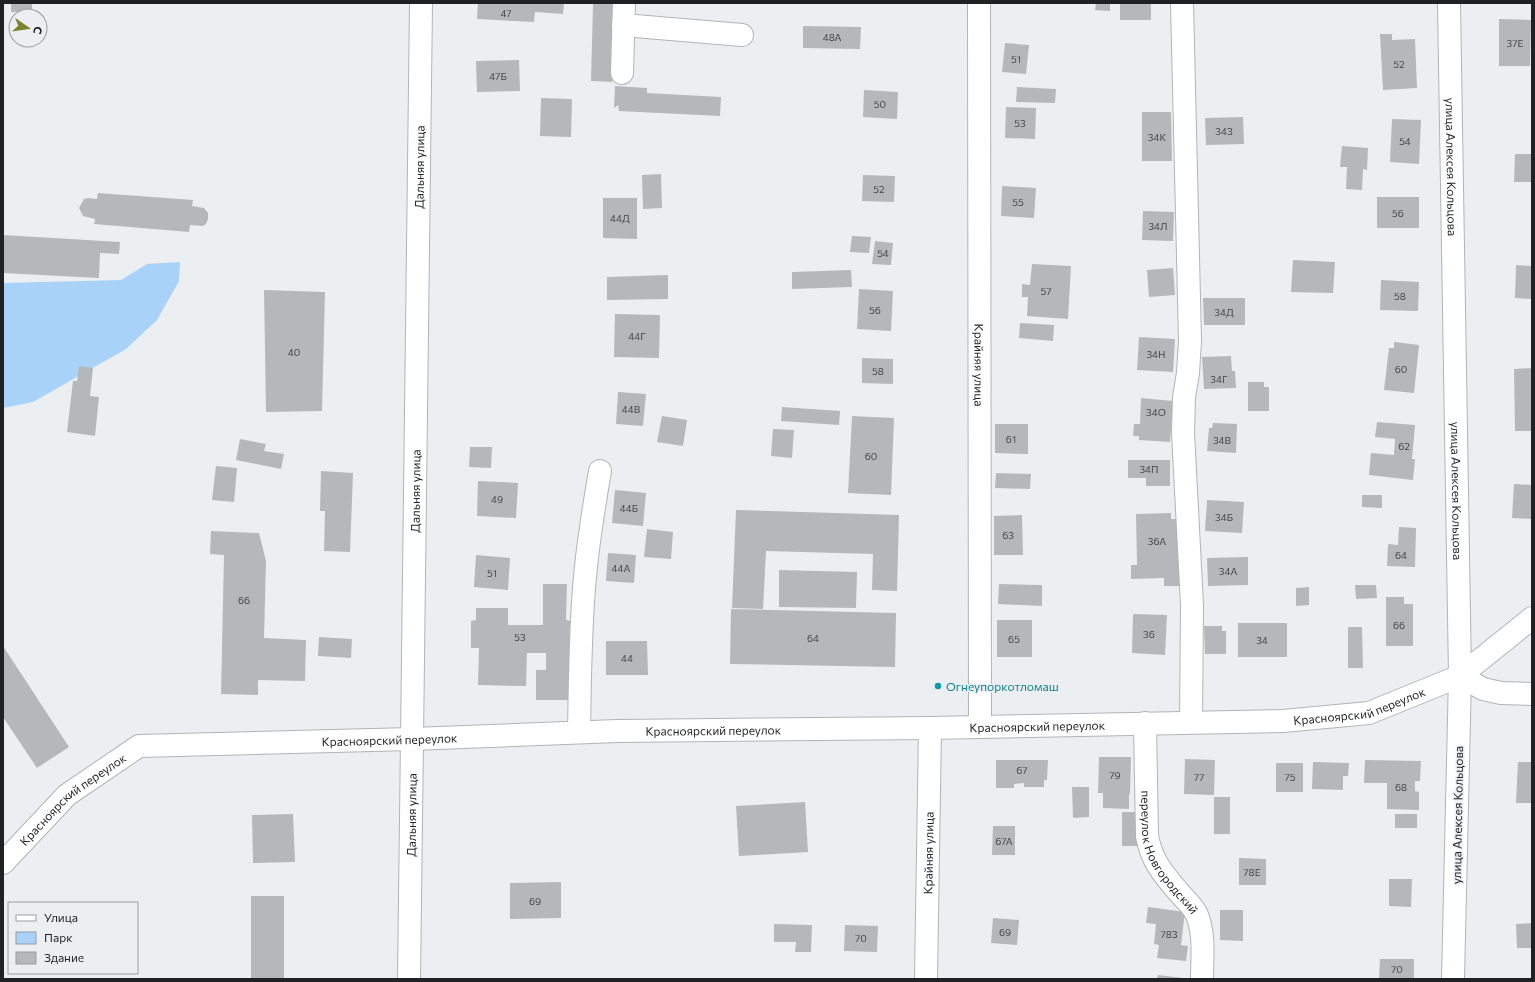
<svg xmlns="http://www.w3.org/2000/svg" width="1535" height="982" font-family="Commissioner,sans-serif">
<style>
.green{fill:#a8d2f8}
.building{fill:#b5b8bb}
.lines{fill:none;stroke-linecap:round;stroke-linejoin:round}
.minor-casing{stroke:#b1b4b7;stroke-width:24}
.major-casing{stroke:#b1b4b7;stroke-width:24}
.minor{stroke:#fff;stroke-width:22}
.major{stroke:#fff;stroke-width:22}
.culture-dot{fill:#0f9aa8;stroke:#eceff2;stroke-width:1.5}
.labels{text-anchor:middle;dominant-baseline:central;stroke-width:3;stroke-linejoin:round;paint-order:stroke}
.number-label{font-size:10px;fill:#444748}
.street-label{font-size:12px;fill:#1f2122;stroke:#eceff2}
.culture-label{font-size:12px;fill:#0d838f;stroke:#eceff2;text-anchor:start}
</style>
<rect width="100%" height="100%" fill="#eceff2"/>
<polygon class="green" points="180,262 179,281 157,320 126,349 33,402 3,408 3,283 121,280 147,264"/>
<g class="building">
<polygon points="11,3 32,3 32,13 11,12"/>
<polygon points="478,3 564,3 563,14 535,12 534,22 477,19"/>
<polygon points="593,3 615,3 612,82 591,81"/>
<polygon points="1096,3 1110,3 1110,11 1095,10"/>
<rect x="1120" y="3" width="31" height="17"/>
<polygon points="1499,19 1531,20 1530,66 1499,66"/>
<polygon points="803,26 861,27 860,49 803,48"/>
<polygon points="1380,34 1392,34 1392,40 1415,39 1417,88 1383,90"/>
<polygon points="1005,43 1029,45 1026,74 1002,72"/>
<polygon points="519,60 520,91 477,92 476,61"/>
<polygon points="615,86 647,88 647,93 721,97 720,116 619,111 618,105 614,108"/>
<polygon points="1017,87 1056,89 1055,103 1016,102"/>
<polygon points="864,90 898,92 897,119 863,117"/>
<polygon points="541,98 572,99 571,137 540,136"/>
<polygon points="1006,107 1036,108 1035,139 1005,138"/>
<polygon points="1142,112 1171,112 1172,161 1142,161"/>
<polygon points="1243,117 1244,144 1206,145 1205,118"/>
<polygon points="1392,119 1421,120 1419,164 1390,162"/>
<polygon points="1342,146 1368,148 1367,170 1363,169 1362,190 1346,189 1347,167 1340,167"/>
<polygon points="1515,154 1532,154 1532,182 1514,182"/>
<polygon points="661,174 662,208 643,209 642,175"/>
<polygon points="863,175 895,176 894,202 862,201"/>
<polygon points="1002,186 1036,188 1034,218 1001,216"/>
<polygon points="98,193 193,200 192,206 204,208 208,213 208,219 206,224 203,226 190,225 189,232 94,224 95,219 83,216 79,208 84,199 88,198 97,199"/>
<rect x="1377" y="197" width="42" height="31"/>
<polygon points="603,198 637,198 637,239 603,238"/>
<polygon points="1143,211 1174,212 1173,241 1142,240"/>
<polygon points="3,235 120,242 119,254 100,253 99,278 3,273"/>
<polygon points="852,236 871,237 869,253 850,252"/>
<polygon points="875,241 893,243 891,265 872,264"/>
<polygon points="1293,260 1335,262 1333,293 1291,292"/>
<polygon points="1032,264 1071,266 1068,319 1027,316 1028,297 1022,297 1022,284 1030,285"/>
<polygon points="1516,265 1532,266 1532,299 1515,298"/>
<polygon points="1173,268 1175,295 1149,297 1147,270"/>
<polygon points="851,270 852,287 792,289 792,272"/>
<polygon points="668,275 668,299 607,300 607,277"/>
<polygon points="1381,280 1419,282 1418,311 1380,310"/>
<polygon points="859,289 893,291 891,331 857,329"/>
<polygon points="264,290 325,292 322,411 266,412"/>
<polygon points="1203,298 1245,298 1245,325 1204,325"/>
<polygon points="615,314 660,315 659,358 614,357"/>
<polygon points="1020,323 1054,325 1053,341 1019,338"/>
<polygon points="1139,337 1175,339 1173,372 1137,370"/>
<polygon points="1394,342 1419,345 1414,393 1384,390 1389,348 1394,348"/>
<polygon points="1231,356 1232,371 1235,371 1236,388 1204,389 1202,357"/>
<polygon points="862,358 893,359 893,384 862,383"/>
<polygon points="79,366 93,368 90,396 99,397 95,436 67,432 73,381 77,381"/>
<polygon points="1532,368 1532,431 1515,431 1514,369"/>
<polygon points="1248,382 1264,382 1264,387 1269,387 1269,411 1248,411"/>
<polygon points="618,392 646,394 643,426 616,424"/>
<polygon points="1141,398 1173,401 1170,442 1139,440 1139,436 1133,436 1134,424 1140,424"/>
<polygon points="782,407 840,411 839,425 781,421"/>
<polygon points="662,416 687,420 683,446 657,442"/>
<polygon points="852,416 894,418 891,495 848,493"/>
<polygon points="1377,422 1415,425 1412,459 1415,459 1413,480 1369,475 1371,453 1394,455 1395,439 1375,437"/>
<polygon points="1213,423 1237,424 1236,453 1207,451 1209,428 1212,428"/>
<polygon points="995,424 1028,424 1028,454 995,453"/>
<polygon points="773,429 794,430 792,458 771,456"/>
<polygon points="240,439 266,444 264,451 284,454 281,469 236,460"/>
<polygon points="470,447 492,447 491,468 469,467"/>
<polygon points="1128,460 1170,460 1170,486 1146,486 1146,478 1128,478"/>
<polygon points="216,466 237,468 234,502 212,500"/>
<polygon points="321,471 353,473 350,552 324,551 325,511 320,511"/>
<polygon points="996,473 1031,474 1030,489 995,488"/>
<polygon points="478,481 518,483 516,518 477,516"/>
<polygon points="1514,484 1532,485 1532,519 1512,518"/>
<polygon points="615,490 646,493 643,526 612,523"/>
<polygon points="1362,495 1382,495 1382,508 1362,507"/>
<polygon points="1207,500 1244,502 1242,533 1205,531"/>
<polygon points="736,510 899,515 897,591 872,590 873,554 766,551 763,609 732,608"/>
<polygon points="1171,513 1171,519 1177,519 1178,562 1183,562 1183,586 1164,586 1164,578 1131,579 1131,565 1137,565 1136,514"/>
<polygon points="1022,515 1023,555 994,555 994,516"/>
<polygon points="1399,527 1416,528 1415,567 1387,566 1388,544 1398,545"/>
<polygon points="647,529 673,532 671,559 644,557"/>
<polygon points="211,531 259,533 266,561 264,638 306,640 305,681 258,680 258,695 221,694 224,555 210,554"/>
<polygon points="608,553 636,555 634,583 606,581"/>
<polygon points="476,555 510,558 508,590 474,587"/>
<polygon points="1248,557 1248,585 1208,586 1207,558"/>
<polygon points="779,570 857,572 856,608 779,607"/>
<polygon points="543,584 567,584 566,620 570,621 569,663 577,700 536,700 536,670 546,670 546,653 527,653 526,686 478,685 479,648 471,648 471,621 476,620 476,608 508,608 508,625 543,625"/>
<polygon points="999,584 1042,585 1042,606 998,604"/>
<polygon points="1355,585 1376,585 1377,598 1356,599"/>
<polygon points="1309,587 1309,605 1296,606 1296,588"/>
<polygon points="1386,597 1404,597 1404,604 1413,604 1413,646 1386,646"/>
<polygon points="731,609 896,613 895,667 730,664"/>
<polygon points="1133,614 1167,615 1165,655 1132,653"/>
<rect x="997" y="620" width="35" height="37"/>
<rect x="1238" y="623" width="49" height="34"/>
<polygon points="1204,626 1222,626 1222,631 1226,631 1226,654 1205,654"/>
<polygon points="1348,627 1362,627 1363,668 1348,668"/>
<polygon points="319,637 352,639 351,658 318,656"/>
<polygon points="606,641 647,641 648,675 606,675"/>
<polygon points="3,646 69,747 37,768 3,717"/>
<polygon points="1099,757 1131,757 1130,794 1129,794 1129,809 1103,808 1103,793 1098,793"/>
<polygon points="1185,759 1215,760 1214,795 1184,794"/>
<polygon points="996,760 1048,760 1047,780 1044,780 1044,787 1024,787 1024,783 1014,784 1014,788 996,788"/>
<polygon points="1365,760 1421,761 1420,781 1415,781 1415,791 1419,792 1419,810 1387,809 1387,783 1364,783"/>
<polygon points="1313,762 1349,763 1348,776 1343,776 1343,790 1312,789"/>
<polygon points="1518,762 1532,762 1532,803 1516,803"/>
<rect x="1276" y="763" width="27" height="29"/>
<polygon points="1072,787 1089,787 1089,817 1073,818"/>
<rect x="1214" y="797" width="16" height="37"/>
<polygon points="805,802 808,852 739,856 736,806"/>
<rect x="1122" y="812" width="15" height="34"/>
<polygon points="293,814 295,862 253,863 252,815"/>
<rect x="1395" y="814" width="22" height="14"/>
<polygon points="993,826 1015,826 1015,855 992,855"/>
<polygon points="1239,858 1266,859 1266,885 1239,885"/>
<polygon points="1389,879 1412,879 1411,907 1389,906"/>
<polygon points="561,882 561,918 510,919 510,883"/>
<rect x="251" y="896" width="33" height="83"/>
<polygon points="1148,907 1185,912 1181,945 1188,946 1186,961 1157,958 1159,945 1154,944 1156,924 1146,923"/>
<polygon points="1220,910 1243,910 1243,941 1220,940"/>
<polygon points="993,918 1019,920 1017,945 991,943"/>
<polygon points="1532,923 1532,948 1517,948 1516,924"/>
<polygon points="774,924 812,925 811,952 795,952 796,942 774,942"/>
<polygon points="845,925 878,926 877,952 844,951"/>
<polygon points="1380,959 1414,959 1414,979 1379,979"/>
<polygon points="1158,975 1183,978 1183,979 1157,979"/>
</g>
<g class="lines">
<g class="minor-casing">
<g id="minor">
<path id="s1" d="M979 3 980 727"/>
<polyline points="1182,3 1190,341 1188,373 1184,397 1183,433 1192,605 1191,722"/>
<path id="s2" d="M1449 3 1460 676 1453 979"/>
<polyline points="623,25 742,35"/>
<polyline points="622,73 624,3"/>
<polyline points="1460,676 1483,689 1501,693 1532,694"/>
<path id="s3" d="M1145 723 1147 836C1152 863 1165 876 1182 896 1188 902 1194 908 1197 915 1205 935 1202 958 1202 979"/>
<path d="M579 732C580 680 580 628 585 577 588 541 594 506 600 471"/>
<path id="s4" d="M409 979 412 739"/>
</g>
</g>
<g class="major-casing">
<g id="major">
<path id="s5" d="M412 739 421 3"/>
<path id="s6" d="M3 863 67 795 139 746 412 739 617 731 930 728 1283 721 1369 713 1460 676 1532 618"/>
<path id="s7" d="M926 979 930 728"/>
</g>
</g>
<use href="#minor" class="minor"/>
<use href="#major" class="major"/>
</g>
<circle class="culture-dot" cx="938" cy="686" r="4"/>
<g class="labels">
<g class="number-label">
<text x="506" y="13">47</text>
<text x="832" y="37">48А</text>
<text x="1515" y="43">37Е</text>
<text x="1016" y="59">51</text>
<text x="1399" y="64">52</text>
<text x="498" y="76">47Б</text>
<text x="880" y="104">50</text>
<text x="1020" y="123">53</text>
<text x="1224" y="131">34З</text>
<text x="1157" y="137">34К</text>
<text x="1405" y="141">54</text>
<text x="879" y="189">52</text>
<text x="1018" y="202">55</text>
<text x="1398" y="213">56</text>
<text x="620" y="218">44Д</text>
<text x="1158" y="226">34Л</text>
<text x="883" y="253">54</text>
<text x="1046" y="291">57</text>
<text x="1400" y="296">58</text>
<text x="875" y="310">56</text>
<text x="1224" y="312">34Д</text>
<text x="637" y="336">44Г</text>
<text x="294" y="352">40</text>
<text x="1156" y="354">34Н</text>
<text x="1401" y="369">60</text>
<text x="878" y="371">58</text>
<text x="1219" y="379">34Г</text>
<text x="631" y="409">44В</text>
<text x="1156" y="412">34О</text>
<text x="1011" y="439">61</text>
<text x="1222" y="440">34В</text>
<text x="1404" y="446">62</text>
<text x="871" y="456">60</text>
<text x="1149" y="469">34П</text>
<text x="497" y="499">49</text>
<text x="629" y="508">44Б</text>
<text x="1224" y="517">34Б</text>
<text x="1008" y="535">63</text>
<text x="1157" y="541">36А</text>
<text x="1401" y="555">64</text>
<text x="621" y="568">44А</text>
<text x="1228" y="571">34А</text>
<text x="492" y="573">51</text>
<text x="244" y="600">66</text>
<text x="1399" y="625">66</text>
<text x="1149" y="634">36</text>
<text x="520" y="637">53</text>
<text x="813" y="638">64</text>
<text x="1014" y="639">65</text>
<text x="1262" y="640">34</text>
<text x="627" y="658">44</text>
<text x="1022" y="770">67</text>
<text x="1115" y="775">79</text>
<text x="1199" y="777">77</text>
<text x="1290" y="777">75</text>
<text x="1401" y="787">68</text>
<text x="1004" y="841">67А</text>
<text x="1252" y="872">78Е</text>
<text x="535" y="901">69</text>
<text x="1005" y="932">69</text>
<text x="1169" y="934">78З</text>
<text x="861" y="938">70</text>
<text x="1397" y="969">70</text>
</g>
<g class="street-label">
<text stroke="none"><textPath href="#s5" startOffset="572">Дальняя улица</textPath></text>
<text stroke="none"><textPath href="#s2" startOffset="164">улица Алексея Кольцова</textPath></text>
<text stroke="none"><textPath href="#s1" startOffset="362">Крайняя улица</textPath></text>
<text stroke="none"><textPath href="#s5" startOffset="248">Дальняя улица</textPath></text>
<text stroke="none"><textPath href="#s2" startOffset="488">улица Алексея Кольцова</textPath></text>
<text stroke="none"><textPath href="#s6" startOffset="1403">Красноярский переулок</textPath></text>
<text stroke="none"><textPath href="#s6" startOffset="1079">Красноярский переулок</textPath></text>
<text stroke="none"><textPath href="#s6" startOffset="755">Красноярский переулок</textPath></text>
<text stroke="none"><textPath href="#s6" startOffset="431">Красноярский переулок</textPath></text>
<text stroke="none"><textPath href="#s6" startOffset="95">Красноярский переулок</textPath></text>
<text stroke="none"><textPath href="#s4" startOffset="164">Дальняя улица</textPath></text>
<text transform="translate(1457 815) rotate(-89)">улица Алексея Кольцова</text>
<text stroke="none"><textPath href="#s3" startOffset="136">переулок Новгородский</textPath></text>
<text stroke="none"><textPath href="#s7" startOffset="126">Крайняя улица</textPath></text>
</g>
<g class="culture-label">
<text x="946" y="686">Огнеупоркотломаш</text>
</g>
</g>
<rect width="1535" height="982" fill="none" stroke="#1f2122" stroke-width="8"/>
<rect x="8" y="902" width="130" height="72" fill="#eceff2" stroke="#9a9d9f"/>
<rect x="16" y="915" width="20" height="6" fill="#ffffff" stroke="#9a9d9f"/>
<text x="44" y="922" font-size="12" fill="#1f2122">Улица</text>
<rect x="16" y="932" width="20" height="12" fill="#a8d2f8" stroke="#9a9d9f"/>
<text x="44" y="942" font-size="12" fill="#1f2122">Парк</text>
<rect x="16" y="952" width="20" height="12" fill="#b5b8bb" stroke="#9a9d9f"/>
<text x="44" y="962" font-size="12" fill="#1f2122">Здание</text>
<g transform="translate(28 28) rotate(103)"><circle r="19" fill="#eceff2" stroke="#9a9d9f"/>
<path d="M0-3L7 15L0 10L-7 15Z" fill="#7c822d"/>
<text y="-6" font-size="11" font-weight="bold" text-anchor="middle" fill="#1f2122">С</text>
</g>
</svg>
